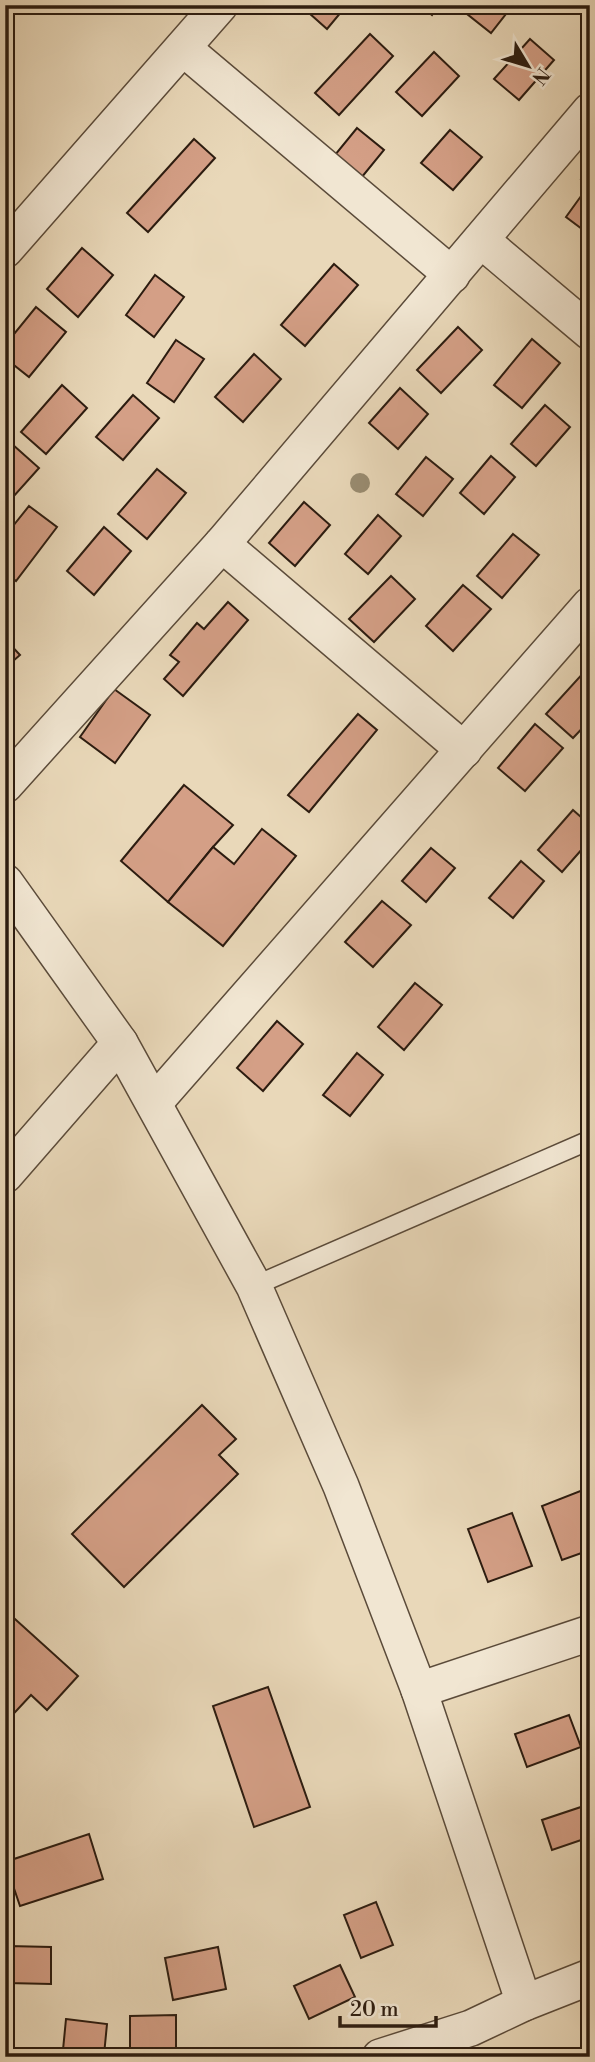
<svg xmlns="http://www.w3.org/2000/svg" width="595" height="2062" font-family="'Libre Bodoni',serif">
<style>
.building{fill:#d49f86;stroke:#2c1c10;stroke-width:2}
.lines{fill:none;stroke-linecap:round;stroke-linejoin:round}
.lane-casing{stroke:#5b4b3a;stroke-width:21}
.street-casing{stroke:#5b4b3a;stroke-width:38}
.lane{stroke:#f1e6d2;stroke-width:18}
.street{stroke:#f1e6d2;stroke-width:35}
.tree{fill:#998c71}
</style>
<rect width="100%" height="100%" fill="#e9d8b9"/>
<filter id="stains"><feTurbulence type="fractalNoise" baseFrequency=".00286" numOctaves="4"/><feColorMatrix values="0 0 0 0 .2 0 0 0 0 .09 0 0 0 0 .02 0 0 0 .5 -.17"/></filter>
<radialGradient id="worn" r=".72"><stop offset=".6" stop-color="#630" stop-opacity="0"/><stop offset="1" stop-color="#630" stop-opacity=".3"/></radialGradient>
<g class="building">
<polygon points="300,5 347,5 327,29"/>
<polygon points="420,5 439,5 432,15"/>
<polygon points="466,5 513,5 491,33 462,10"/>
<polygon points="370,34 393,56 339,115 315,93"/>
<polygon points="530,39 554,60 519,100 494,79"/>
<polygon points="434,52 459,76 422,116 396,92"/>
<polygon points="357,128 384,150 357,183 330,161"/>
<polygon points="450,130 482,157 453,190 421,163"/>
<polygon points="194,139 215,158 148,232 127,213"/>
<polygon points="590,167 590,235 566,217 589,185 581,179"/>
<polygon points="82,248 113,275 78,317 47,289"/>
<polygon points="334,264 358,285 305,346 281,325"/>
<polygon points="155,275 184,297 154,337 126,315"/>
<polygon points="36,307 66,332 29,377 5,358 5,345"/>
<polygon points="458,327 482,350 441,393 417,370"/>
<polygon points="532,339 560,363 522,408 494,385"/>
<polygon points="176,340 204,359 174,402 147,383"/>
<polygon points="254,354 281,379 243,422 215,397"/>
<polygon points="62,385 87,408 46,454 21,432"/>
<polygon points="400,388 428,414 398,449 369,423"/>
<polygon points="133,395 159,418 123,460 96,437"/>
<polygon points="545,405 570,427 536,466 511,444"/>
<polygon points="12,444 39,468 5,506 5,452"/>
<polygon points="491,456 515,477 484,514 460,493"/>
<polygon points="426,457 453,479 423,516 396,494"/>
<polygon points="157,469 186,493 147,539 118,514"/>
<polygon points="304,502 330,525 295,566 269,543"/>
<polygon points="29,506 57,527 16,581 5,572 5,536"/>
<polygon points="378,515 401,536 368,574 345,554"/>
<polygon points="104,527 131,551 94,595 67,571"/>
<polygon points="513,534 539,555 502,598 477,576"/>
<polygon points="391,576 415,599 374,642 349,619"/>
<polygon points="463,585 491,609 453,651 426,626"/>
<polygon points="228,602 248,620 183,696 164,679 179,662 170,655 197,623 204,629"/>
<polygon points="5,639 20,655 5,668"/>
<polygon points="585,671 590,675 590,720 573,738 546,714"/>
<polygon points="114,689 150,715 115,763 80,737"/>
<polygon points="358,714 377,730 309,812 288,795"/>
<polygon points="535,724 563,748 525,791 498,768"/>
<polygon points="184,785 233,825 213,847 168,902 121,861"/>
<polygon points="573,810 590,825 590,840 562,872 538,850"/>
<polygon points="262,829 296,856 223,946 168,902 213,847 234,864"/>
<polygon points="431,848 455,868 426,902 402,881"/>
<polygon points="521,861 544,881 513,918 489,898"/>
<polygon points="382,901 411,925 373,967 345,942"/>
<polygon points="415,983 442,1005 404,1050 378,1027"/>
<polygon points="277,1021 303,1044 263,1091 237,1068"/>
<polygon points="357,1053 383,1075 350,1116 323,1095"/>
<polygon points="202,1405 236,1439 219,1455 238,1474 124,1587 72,1534"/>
<polygon points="588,1488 590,1493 590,1550 562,1560 542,1506"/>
<polygon points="512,1513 532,1566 488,1582 468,1529"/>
<polygon points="5,1610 78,1676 47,1710 31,1695 5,1723"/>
<polygon points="268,1687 310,1807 254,1827 213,1706"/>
<polygon points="569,1715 581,1747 527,1767 515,1734"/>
<polygon points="590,1804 590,1837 552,1850 542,1820"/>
<polygon points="89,1834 103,1879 20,1906 5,1862"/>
<polygon points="376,1902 393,1945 361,1958 344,1915"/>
<polygon points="8,1946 51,1947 51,1984 7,1983"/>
<polygon points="218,1947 226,1989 173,2000 165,1958"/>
<polygon points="340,1965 355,1997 309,2019 294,1986"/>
<polygon points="176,2015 176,2056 130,2057 130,2016"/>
<polygon points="66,2019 107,2024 104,2055 63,2050"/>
</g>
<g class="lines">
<g class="lane-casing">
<polyline id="lane" points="254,1286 590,1140"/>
</g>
<g class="street-casing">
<g id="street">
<polyline points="183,48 452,275"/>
<polyline points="481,240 590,332"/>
<polyline points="5,250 220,5"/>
<polyline points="222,544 464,750"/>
<polyline points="5,785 222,544 590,111"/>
<polyline points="5,882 120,1043 254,1286 341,1486 419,1690 524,2003"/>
<polyline points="154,1103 590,605"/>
<polyline points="5,1175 120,1043"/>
<polyline points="419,1690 590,1633"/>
<polyline points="380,2057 471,2028 524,2003 590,1977"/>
</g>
</g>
<use href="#lane" class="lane"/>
<use href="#street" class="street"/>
</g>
<circle class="tree" cx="360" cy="483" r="10"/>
<rect width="595" height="2062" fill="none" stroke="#e9d8b9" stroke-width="28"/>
<rect x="7" y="7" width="581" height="2048" fill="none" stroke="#2c1c10" stroke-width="3.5"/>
<rect x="14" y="14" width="567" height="2034" fill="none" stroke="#2c1c10" stroke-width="2"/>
<g transform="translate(528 66) rotate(128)" stroke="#f1e6d2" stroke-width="5" paint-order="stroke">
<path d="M0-5L12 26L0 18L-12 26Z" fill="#2c1c10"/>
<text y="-10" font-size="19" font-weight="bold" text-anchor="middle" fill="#2c1c10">N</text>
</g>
<path d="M340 2016v10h96v-10" fill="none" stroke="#2c1c10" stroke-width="3.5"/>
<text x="350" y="2016" font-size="21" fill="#2c1c10" stroke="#f1e6d2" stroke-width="5" paint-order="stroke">20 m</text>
<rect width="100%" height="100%" filter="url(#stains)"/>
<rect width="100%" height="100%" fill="url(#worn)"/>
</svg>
